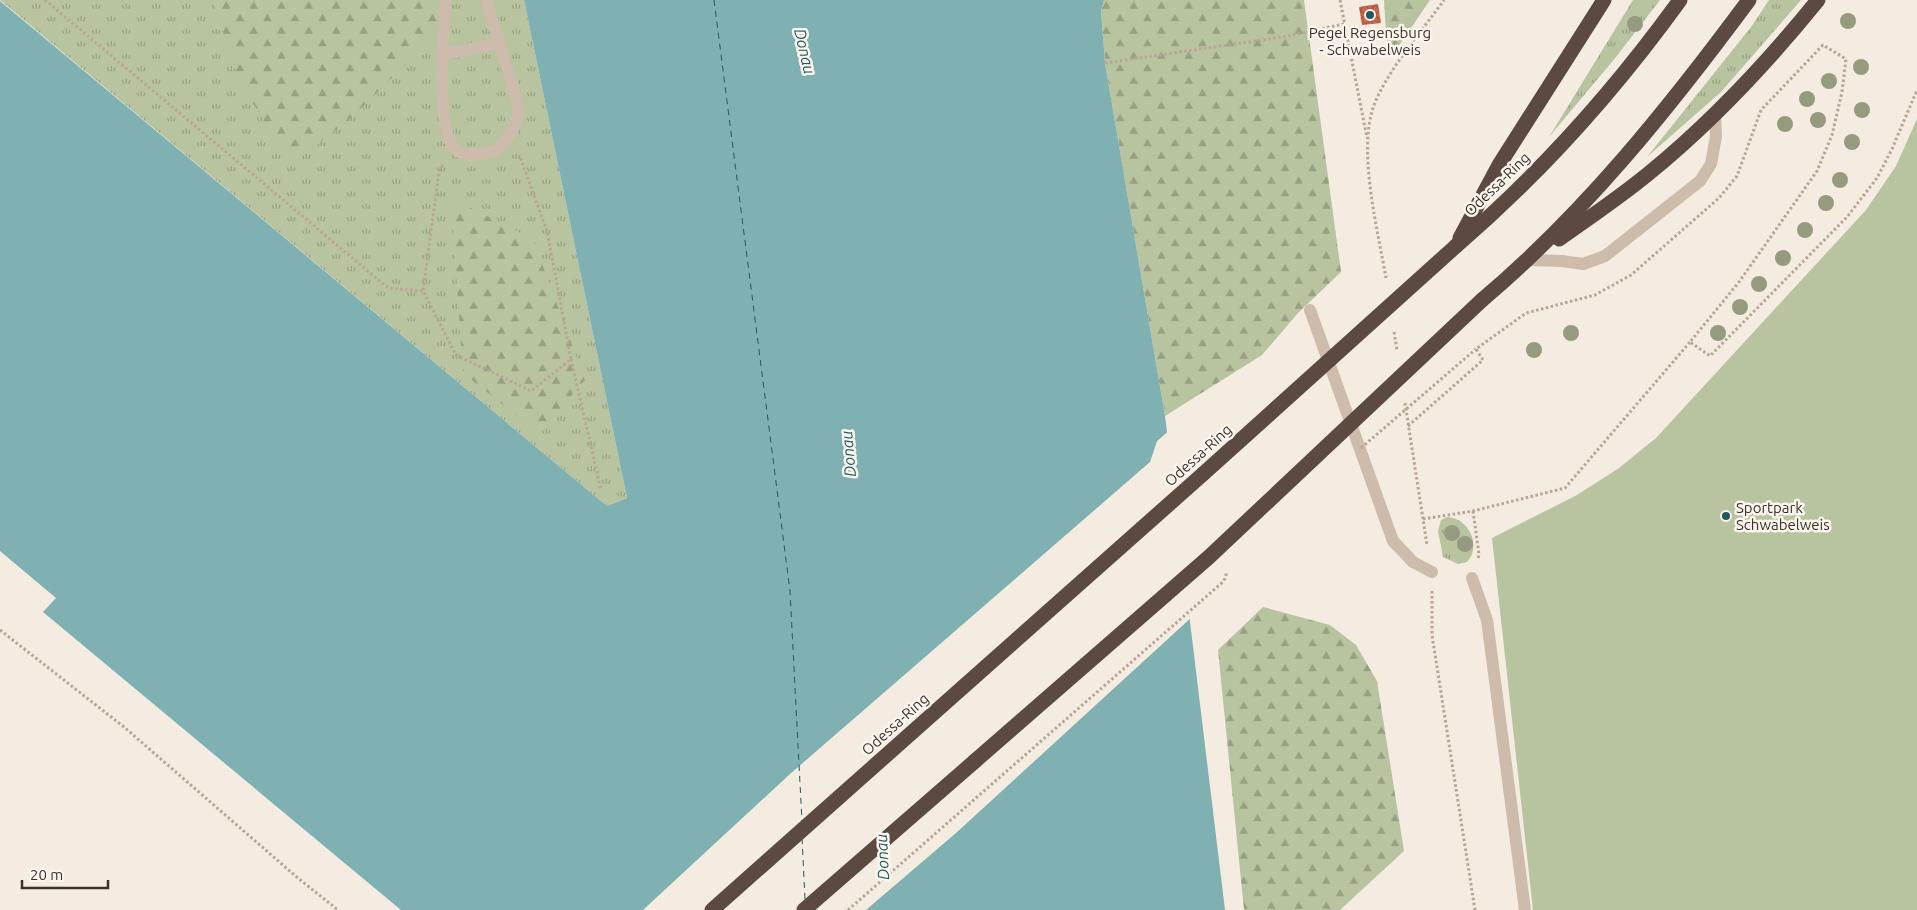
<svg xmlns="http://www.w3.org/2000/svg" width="1917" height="910" font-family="Ubuntu,sans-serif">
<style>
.grass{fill:url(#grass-tufts)}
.forest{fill:url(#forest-firs)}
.pitch{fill:#b8c4a0}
.water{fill:#7fb0b2}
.pier{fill:#f4ebe1}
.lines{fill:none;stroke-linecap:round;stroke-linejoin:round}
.ferry{stroke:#1f5a5e;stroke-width:1;stroke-dasharray:6 5;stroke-linecap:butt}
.building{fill:url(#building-cross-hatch)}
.path{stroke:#b9a596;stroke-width:3;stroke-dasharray:2.5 2.5;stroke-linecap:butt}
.lane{stroke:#cdbbac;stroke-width:12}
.highway{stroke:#5c4a42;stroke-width:15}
.path-bridge{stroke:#b9a596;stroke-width:3;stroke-dasharray:2.5 2.5;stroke-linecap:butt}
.highway-bridge{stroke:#5c4a42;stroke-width:15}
.tree{fill:#969b7f}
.poi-dot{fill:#1f5a5e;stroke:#fbf5ee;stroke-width:2}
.labels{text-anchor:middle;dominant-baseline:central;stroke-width:5;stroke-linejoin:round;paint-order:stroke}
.poi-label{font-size:15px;fill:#3b302b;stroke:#fbf5ee}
.street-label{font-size:15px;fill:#3b302b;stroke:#fbf5ee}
.water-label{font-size:16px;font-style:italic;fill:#1f5a5e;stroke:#fbf5ee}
</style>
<defs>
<pattern id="grass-tufts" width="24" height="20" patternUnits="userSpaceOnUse" patternTransform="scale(1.25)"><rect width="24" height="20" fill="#b8c4a0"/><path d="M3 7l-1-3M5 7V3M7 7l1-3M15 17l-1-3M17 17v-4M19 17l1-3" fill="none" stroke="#97a083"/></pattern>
<pattern id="forest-firs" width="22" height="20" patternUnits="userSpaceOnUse" patternTransform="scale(1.25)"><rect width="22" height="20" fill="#b8c4a0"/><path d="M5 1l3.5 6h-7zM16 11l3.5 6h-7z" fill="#97a083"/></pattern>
<pattern id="building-cross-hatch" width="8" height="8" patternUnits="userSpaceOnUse" patternTransform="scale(1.25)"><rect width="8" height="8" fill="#c8694b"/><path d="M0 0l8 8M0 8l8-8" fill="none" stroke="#a4573f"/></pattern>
</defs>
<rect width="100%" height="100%" fill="#f4ebe1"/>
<g class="grass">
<polygon points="0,0 524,0 627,498 607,506"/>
<polygon points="1633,0 1660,0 1616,57 1549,137"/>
<polygon points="1769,0 1801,0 1721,92 1647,157 1751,27"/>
<path d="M1447 517C1469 518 1482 546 1467 562L1458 564 1443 557 1438 531 1441 520Z"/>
</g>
<g class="forest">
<polygon points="213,0 441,0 438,25 405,65 352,117 290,166 237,76"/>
<polygon points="1104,0 1304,0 1341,272 1298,313 1262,355 1165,416 1105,63 1101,11"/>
<polygon points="1384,0 1430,0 1398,47 1387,47"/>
<polygon points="451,198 533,239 585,380 538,433 463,373"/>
<polygon points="1263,607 1330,625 1356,645 1377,681 1404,851 1340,910 1244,910 1218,650"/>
</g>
<polygon class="pitch" points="1917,119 1917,910 1533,910 1492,538 1577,495 1619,468 1656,438 1866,210 1896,166"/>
<polygon class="water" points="524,0 1104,0 1101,11 1105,63 1165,416 1225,910 401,910 43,612 56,598 0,551 0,1 607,506 627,498"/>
<polygon class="pier" points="1170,430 1193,616 956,833 866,910 643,910 790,774 1150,462 1157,441"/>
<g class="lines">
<g class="ferry">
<polyline points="714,0 790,591 802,822"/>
<polyline points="802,838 805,899"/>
</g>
</g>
<polygon class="building" points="1378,4 1381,23 1362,25 1359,7"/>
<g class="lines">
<g class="path">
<polyline points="45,0 388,288 423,291"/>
<polyline points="1340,0 1367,138"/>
<polyline points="1105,63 1282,37 1344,24"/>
<polyline points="443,165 439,171 423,291 456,355 531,391 571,359 547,231 520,157"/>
<path d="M1386 278C1378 231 1358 154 1373 108 1385 73 1422 31 1444 0"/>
<polyline points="1394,332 1397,350"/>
<polyline points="571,359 601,490"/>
<polyline points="1405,403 1427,545"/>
<polyline points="1408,426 1483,360 1476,349 1526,313 1595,295 1631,275 1719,198 1737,176 1761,110 1823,45 1846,59 1842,92 1832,135 1817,171 1739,282 1690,342 1710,356 1847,217 1877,178 1892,149 1917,90"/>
<polyline points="1473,511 1479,554 1478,559"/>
<polyline points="1423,519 1473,511 1565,488 1690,342"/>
<polyline points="1432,591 1432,635 1475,910"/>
<polyline points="0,630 124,727 299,879 338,910"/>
</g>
<g class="lane">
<path d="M446 0C443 30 435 129 455 149 465 158 480 155 491 152 505 149 516 126 518 113 520 104 491 17 486 0"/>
<polyline points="442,55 498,43"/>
<polyline points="1529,260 1562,261 1583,264 1605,256 1700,181 1711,164 1716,136 1715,115"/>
<polyline points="1310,310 1393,541 1413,562 1432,572"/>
<polyline points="1472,578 1487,620 1525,910"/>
</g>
<g class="highway">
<polyline points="1460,238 1499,165 1604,0"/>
<path d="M1559 239C1589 218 1620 197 1648 174 1712 122 1767 63 1818 0"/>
<path d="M1456 246C1541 173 1615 90 1680 0"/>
<path d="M1482 300C1585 213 1669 108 1749 0"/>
<polyline points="712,910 1203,474"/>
<polyline points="804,910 975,761"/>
</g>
<g class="path-bridge">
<polyline points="1361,448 1476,349"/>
<polyline points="848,910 1224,581 1227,572"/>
</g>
<g class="highway-bridge">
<polyline points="1203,474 1456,246"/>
<polyline points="975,761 1209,557 1482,300"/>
</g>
</g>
<g class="tree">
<circle cx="1848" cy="21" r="8"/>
<circle cx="1635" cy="24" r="8"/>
<circle cx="1861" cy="67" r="8"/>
<circle cx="1829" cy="81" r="8"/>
<circle cx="1807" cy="99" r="8"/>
<circle cx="1862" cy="110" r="8"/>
<circle cx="1818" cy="120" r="8"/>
<circle cx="1785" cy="124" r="8"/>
<circle cx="1852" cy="142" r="8"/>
<circle cx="1840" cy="180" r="8"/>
<circle cx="1826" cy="203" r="8"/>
<circle cx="1805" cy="230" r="8"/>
<circle cx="1783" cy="258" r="8"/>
<circle cx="1759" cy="284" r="8"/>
<circle cx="1740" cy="307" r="8"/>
<circle cx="1571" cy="333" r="8"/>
<circle cx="1718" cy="333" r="8"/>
<circle cx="1534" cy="350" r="8"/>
<circle cx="1452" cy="533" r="8"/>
<circle cx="1465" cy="544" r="8"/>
</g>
<g class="poi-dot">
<circle cx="1370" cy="15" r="5"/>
<circle cx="1726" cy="516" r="5"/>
</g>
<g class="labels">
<g class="poi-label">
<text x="1370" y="32">Pegel Regensburg<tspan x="1370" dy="17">- Schwabelweis</tspan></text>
<text x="1736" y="507" text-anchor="start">Sportpark<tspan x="1736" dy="17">Schwabelweis</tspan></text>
</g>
<g class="street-label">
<text transform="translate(1497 184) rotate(-44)">Odessa-Ring</text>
<text transform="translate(1198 455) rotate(-42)">Odessa-Ring</text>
<text transform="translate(895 724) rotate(-42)">Odessa-Ring</text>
</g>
<g class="water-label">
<text transform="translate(805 51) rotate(77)">Donau</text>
<text transform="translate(848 454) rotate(-95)">Donau</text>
<text transform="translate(882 857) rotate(-93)">Donau</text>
</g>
</g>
<path d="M22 880v8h86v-8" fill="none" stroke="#3b302b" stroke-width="2.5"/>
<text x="30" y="880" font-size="15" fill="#3b302b" stroke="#fbf5ee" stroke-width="4" paint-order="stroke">20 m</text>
</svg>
